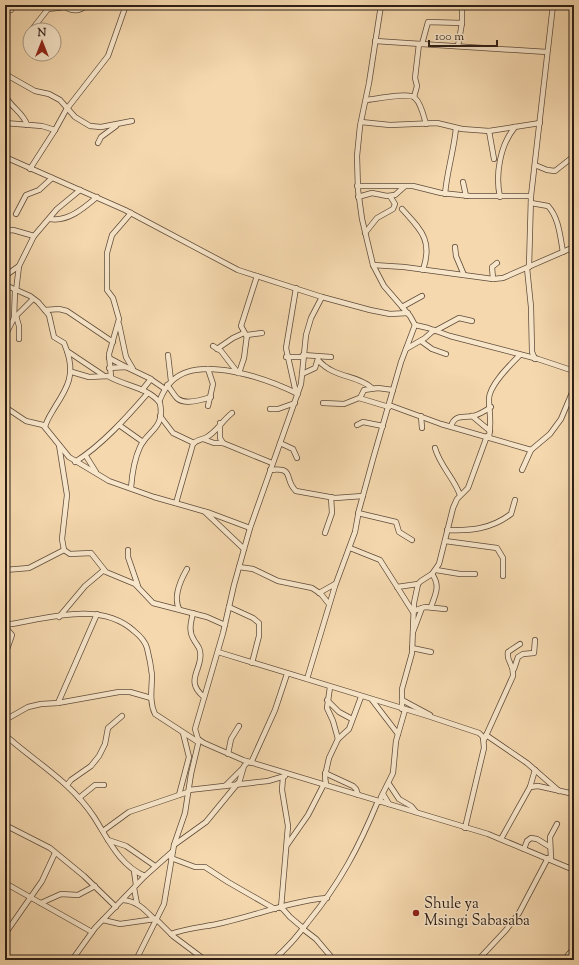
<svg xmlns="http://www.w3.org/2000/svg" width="579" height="965" font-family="'Sorts Mill Goudy',serif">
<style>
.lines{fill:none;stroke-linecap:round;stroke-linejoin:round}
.street-casing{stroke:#5f4c3b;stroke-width:6}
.street{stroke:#f8e6ca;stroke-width:4.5}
.poi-dot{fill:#8f2418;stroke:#f8e6ca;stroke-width:1.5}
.labels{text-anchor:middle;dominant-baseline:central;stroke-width:3;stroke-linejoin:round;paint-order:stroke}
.poi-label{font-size:15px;fill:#2d1e15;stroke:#f8e6ca;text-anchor:start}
</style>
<rect width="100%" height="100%" fill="#f5d8ae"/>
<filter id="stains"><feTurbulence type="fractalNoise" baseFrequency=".005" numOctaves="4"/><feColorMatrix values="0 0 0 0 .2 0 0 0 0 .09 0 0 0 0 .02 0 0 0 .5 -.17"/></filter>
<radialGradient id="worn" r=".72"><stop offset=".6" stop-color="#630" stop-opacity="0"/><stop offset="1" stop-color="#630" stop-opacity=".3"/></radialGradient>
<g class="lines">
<g class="street-casing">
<g id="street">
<path d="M63 5C70 12 80 12 86 5"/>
<polyline points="6,11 11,10 14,5"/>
<polyline points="33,28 48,9 65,7"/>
<polyline points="375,41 547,52"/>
<polyline points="422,44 428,22 462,23"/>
<polyline points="458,46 462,23 462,5"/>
<polyline points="5,74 35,91 49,94 60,100 75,117 90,126 101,127 132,121"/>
<path d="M5 95C10 107 24 113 27 125"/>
<polyline points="414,97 417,86 415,78 419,44"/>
<path d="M366 100C376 99 410 92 415 98 421 103 424 117 426 124"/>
<polyline points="361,122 390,125 437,123 462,129 489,131 540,123"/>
<polyline points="5,123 42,126 55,130"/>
<polyline points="489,131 494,159"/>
<polyline points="98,143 101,137 116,126"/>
<polyline points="5,157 125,210 238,270 322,297 370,310 390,314 408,313"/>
<polyline points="535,165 547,170 555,171 574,156"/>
<polyline points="30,169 55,130 66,110 108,56 126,5"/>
<polyline points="463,182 466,196"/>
<polyline points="357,186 413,186 441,193 470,196 531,196"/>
<path d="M445 194C447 171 454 150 456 128"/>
<polyline points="358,197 372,193 387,196 395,195 404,187"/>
<path d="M500 197C495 175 500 145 515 127"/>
<path d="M531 203 548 206C559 218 560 236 563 252"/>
<path d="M402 209C421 230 433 240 423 270"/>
<polyline points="16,214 26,195 39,190 52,178"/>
<path d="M50 219C68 222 84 208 97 197"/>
<polyline points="5,231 13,230 34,236"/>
<polyline points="365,233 377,218 393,209 395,204 390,196"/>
<polyline points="455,247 456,256 464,275"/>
<polyline points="373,265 404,267 493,279 503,278 574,247"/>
<polyline points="529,267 531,196 553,5"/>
<polyline points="527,268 531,307 532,352 535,359"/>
<polyline points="5,276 19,266"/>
<polyline points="493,279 492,267 497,263"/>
<polyline points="5,285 30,296 38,302 49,315 54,337 64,343 67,351 103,375"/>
<polyline points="16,291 19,266 34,236 57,209 80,190"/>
<polyline points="322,297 311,318 306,335 301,384 250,528 234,585 223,633 195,729 198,739 204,743 243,760 488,834 574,870"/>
<polyline points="402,307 422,296"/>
<polyline points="45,310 59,309 67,311 113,342"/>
<polyline points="16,316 19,326 19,339"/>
<polyline points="14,318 33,299"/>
<polyline points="119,324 126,357 133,369"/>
<polyline points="415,325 428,328 450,336 538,359 574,371"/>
<polyline points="435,331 459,318 472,321"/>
<polyline points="5,336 14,318 15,291"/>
<polyline points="247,337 241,326 257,276"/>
<polyline points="421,341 432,349 446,354"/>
<polyline points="213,346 221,351 238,373"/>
<polyline points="217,349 233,338 244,333"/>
<polyline points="406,349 425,338 434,330"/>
<polyline points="168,355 171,381"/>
<polyline points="303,355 331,357"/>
<polyline points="286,357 303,357"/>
<polyline points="109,358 126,367"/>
<path d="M318 360C335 379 356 374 372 388"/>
<polyline points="109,368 126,367 149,378 165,389"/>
<path d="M72 372 89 377 108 376C124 386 148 387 160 403 165 429 148 430 140 447 134 460 132 474 131 488"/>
<polyline points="239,373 244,358 247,335 262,333"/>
<polyline points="302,374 315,368 318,359"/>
<polyline points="111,377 109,354 119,319 113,298 107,290 107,253 112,235 131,213"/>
<path d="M167 385C171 389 174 396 178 399 186 405 202 400 211 397"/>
<polyline points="142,390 151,379"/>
<polyline points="296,393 286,348 296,288"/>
<polyline points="360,398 364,390 378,388 393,390"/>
<path d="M159 402C162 394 165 387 172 381 199 354 268 379 298 394"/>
<polyline points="323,403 344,404 359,398 389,407"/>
<polyline points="389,405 441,424 531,450"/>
<polyline points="208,406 213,384 208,369"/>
<polyline points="5,407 26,421 43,425 69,457 109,481 154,497 210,513 250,528"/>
<polyline points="270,409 278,409 295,403"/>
<polyline points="160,416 173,433 194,443"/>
<polyline points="421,416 422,428"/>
<polyline points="472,416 490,431"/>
<polyline points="220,423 220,438 223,443"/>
<polyline points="119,425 143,442"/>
<polyline points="357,425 363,422 383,426"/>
<path d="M451 426C455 414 463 418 473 416 479 415 485 411 491 407"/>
<path d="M45 427C47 419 51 414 55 407 68 387 75 374 67 351"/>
<path d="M489 437C492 420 489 414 489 399 489 385 511 364 520 355"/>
<polyline points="203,439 214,443 223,443 272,463"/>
<polyline points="280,443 293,449 297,458"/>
<polyline points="59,445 67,495 62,539 64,550 70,554 91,553 106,572 135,584 153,603 207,617 225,625"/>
<path d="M435 448C440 466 454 478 460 495"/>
<polyline points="86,456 96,472"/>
<path d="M75 462C102 445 127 417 147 394"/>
<path d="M270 470C296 467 283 479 296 491L335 498 363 496"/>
<polyline points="522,470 531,450 550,434 561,419 574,388"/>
<path d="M176 503 193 444C197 439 202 440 207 437 217 431 223 420 232 413"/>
<polyline points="205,512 244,549"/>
<polyline points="358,513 396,522 399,532 412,540"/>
<path d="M447 530C471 531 491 529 511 514L515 500"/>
<polyline points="325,533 332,513 331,497"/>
<polyline points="445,541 497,548 503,558 503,576"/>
<polyline points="350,548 380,560 413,612"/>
<polyline points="128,550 128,557 138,586"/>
<polyline points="239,567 253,569 278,581 312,588 321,594 329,604"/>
<polyline points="5,570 29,568 64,550"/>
<polyline points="436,570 460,574 475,574"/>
<polyline points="397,587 418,584"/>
<polyline points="319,593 335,584"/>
<polyline points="229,607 253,618 259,623 259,636 252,663"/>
<path d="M431 607C435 595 441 586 432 574"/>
<path d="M179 609C173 596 180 581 187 569"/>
<polyline points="413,611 425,607 445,609"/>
<path d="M193 613C191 622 188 631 194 640 196 644 199 646 200 651 204 669 183 680 204 697"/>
<polyline points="59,617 85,586 104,570"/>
<path d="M5 625C46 619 100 600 134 631 139 635 145 641 147 648 149 656 151 666 152 675 152 688 149 702 155 714L198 742"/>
<polyline points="5,627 12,635 5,655"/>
<polyline points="413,632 422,608"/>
<polyline points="412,648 431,652"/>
<polyline points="218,652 428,716 479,733 483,737 484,748 465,828"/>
<polyline points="514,669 518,657 523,654 534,653 535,640"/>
<polyline points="307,679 335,586 355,532 359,510 373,459 401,362 415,325 410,316 384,286 373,265 362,219 358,190 357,156 360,126 369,83 381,5"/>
<polyline points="330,687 327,708 333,721 338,739"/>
<polyline points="327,700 339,712 352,719"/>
<polyline points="372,700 398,734"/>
<polyline points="402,700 430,715"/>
<polyline points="58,703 97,614"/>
<polyline points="402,709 402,689 412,653 414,603 418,584 421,581 432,574 439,564 453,508 457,499 468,488 487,436"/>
<polyline points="5,720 28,707 41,704 58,703 119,692 130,692 151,698"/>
<path d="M5 735C35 762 71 782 94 817 108 839 120 866 145 876"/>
<polyline points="486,735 527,763 559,791"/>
<path d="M484 740 513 676C514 663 506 662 508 652L520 644"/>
<polyline points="228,754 231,739 239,726"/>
<polyline points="251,763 275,710 287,674"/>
<polyline points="325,773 353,786 356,789 358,795"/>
<polyline points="239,783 244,766 248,762"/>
<polyline points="389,784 399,799 411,806 416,812"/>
<polyline points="67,785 71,780 91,766 99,756 105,744 108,728 122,716"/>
<polyline points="326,785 325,776 329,758 338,739 349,729 361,697"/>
<polyline points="225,786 243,768"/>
<polyline points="530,787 535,770"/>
<polyline points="189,790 268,781 285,776"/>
<polyline points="383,794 389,804"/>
<polyline points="179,795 189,757 183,733"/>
<polyline points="79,798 95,785 104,785"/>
<polyline points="380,802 381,797 393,773 396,741 405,710"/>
<polyline points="5,825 50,848 84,876 116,907"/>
<polyline points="103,831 129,812 188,792"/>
<polyline points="501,839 530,787 538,786 574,794"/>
<polyline points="108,840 126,846 155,866"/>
<polyline points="174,845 206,822 238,783"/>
<polyline points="287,845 308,815 324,784"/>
<polyline points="524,849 527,841 531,838 537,839 550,847"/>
<polyline points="171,858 195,867 205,867 228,882 275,909"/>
<polyline points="551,859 550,837 557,824"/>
<polyline points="134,871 136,885"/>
<polyline points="5,883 92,932"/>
<polyline points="134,888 137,904"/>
<path d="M123 900C138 901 146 911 156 921"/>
<polyline points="41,903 61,894 78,895 95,886"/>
<polyline points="281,908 288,826 282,790 283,777"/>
<polyline points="282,908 290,917 303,928"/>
<polyline points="103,920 120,924 155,919"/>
<polyline points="157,920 173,936 205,960"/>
<polyline points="303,929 316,939 333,959 341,960"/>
<polyline points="5,934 42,881 55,853"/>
<path d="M171 934C187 928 205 927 222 923 257 915 292 901 327 898"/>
<polyline points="72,960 95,928 145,876 173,851"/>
<polyline points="136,960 164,904 174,845 185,813 191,774 199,740"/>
<path d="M273 960C287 949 297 936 308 922 340 883 359 847 378 801"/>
<polyline points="478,960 506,930 519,913 548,858"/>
<polyline points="564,960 574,948"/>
</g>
</g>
<use href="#street" class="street"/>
</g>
<circle class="poi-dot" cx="416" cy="913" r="4"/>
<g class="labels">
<g class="poi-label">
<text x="424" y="904">Shule ya<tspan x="424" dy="17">Msingi Sabasaba</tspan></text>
</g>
</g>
<rect width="579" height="965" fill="none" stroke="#f5d8ae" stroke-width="20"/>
<rect x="6" y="6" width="567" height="953" fill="none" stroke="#2d1e15" stroke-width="2"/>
<rect x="10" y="10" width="559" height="945" fill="none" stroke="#2d1e15"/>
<g transform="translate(42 42)"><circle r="19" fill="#f8e6ca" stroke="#a79682"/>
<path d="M0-3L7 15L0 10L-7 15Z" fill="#8f2418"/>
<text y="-6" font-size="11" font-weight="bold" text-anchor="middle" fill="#2d1e15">N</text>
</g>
<path d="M429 40v6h68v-6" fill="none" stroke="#2d1e15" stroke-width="2"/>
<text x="435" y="40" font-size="12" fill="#2d1e15" stroke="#f8e6ca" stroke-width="3" paint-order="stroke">100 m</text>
<rect width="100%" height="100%" filter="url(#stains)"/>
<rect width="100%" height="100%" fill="url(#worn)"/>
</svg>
